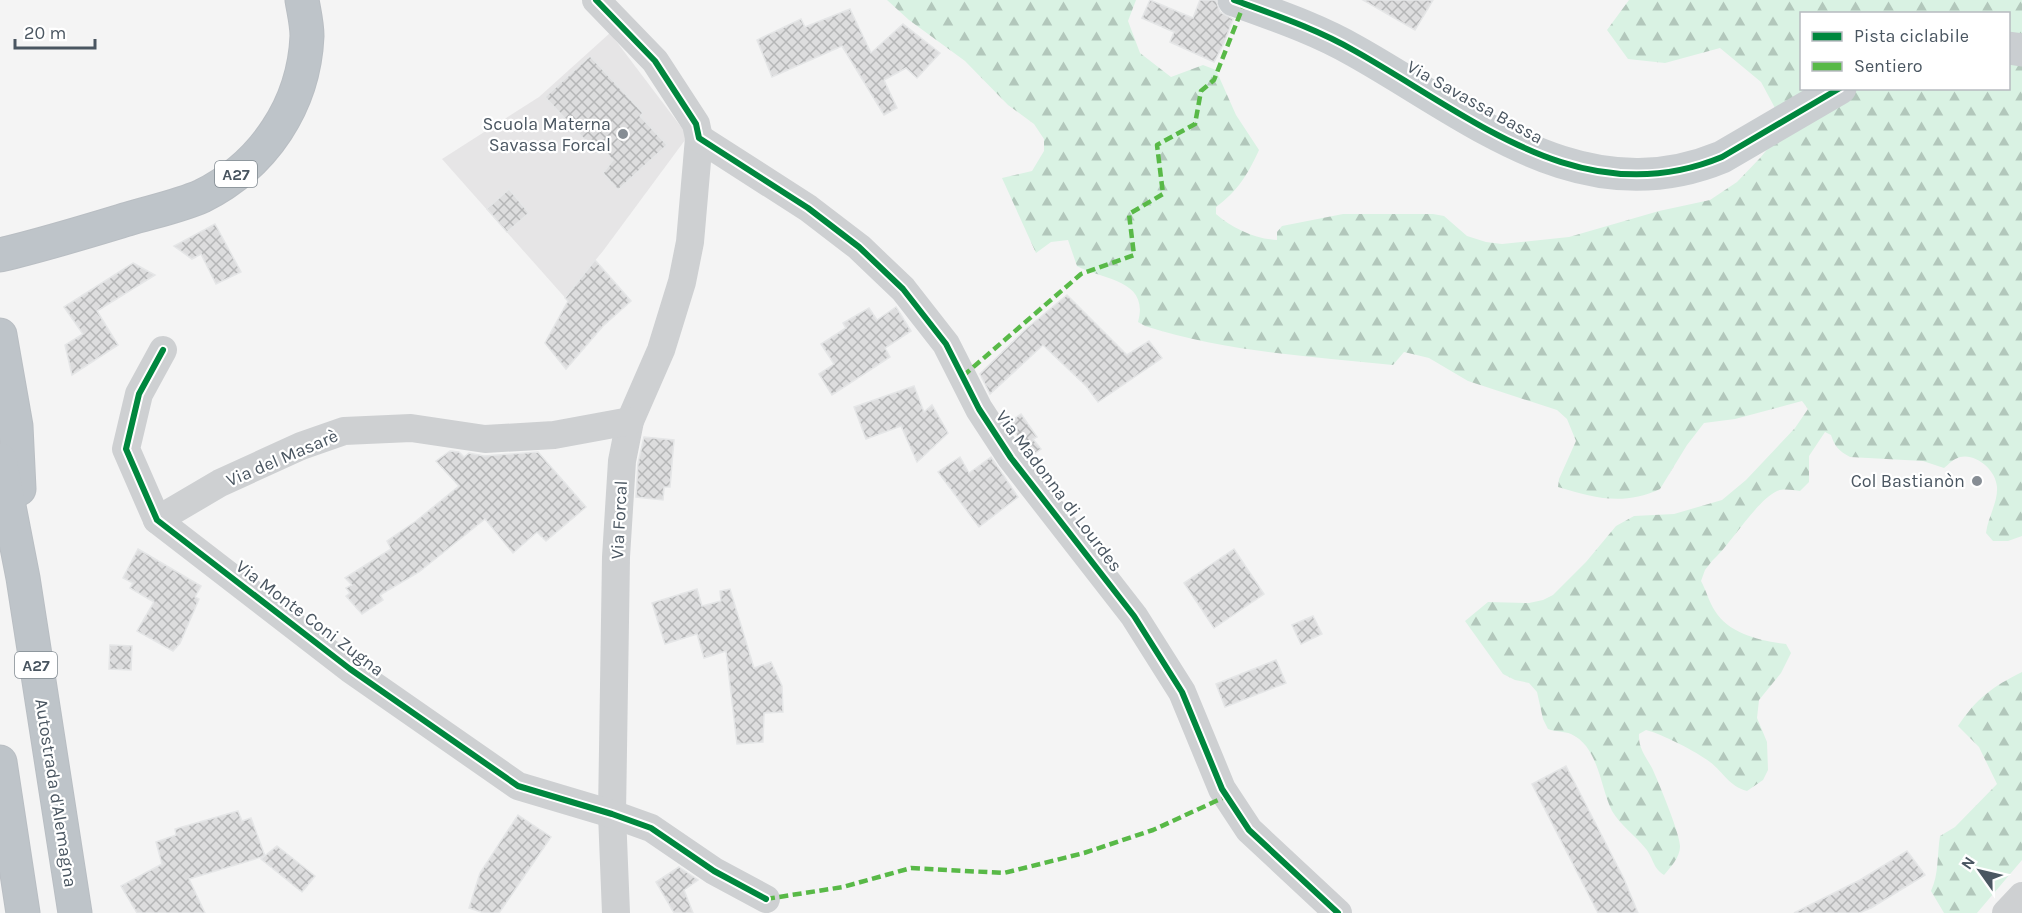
<svg xmlns="http://www.w3.org/2000/svg" width="2022" height="913" font-family="Karla,sans-serif">
<style>
.education{fill:#e6e5e6}
.forest{fill:url(#forest-firs);fill-rule:evenodd}
.building{fill:url(#building-cross-hatch);stroke:#e5e6e7;stroke-width:1.5}
.lines{fill:none;stroke-linecap:round;stroke-linejoin:round}
.motorway-casing{stroke:#b9bec3;stroke-width:35}
.minor{stroke:#ced0d2;stroke-width:28}
.primary{stroke:#caced1;stroke-width:33}
.motorway{stroke:#bec4c9;stroke-width:33}
.quiet{stroke:#58b947;stroke-width:4.5;stroke-dasharray:9 4.5;stroke-linecap:butt}
.cycleway-casing{stroke:#fff;stroke-width:10}
.cycleway{stroke:#00873e;stroke-width:6}
.poi-dot{fill:#868d94;stroke:#fff;stroke-width:2}
.labels{text-anchor:middle;dominant-baseline:central;stroke-width:4.5;stroke-linejoin:round;paint-order:stroke}
.shield{fill:#fff;stroke:#808990;stroke-width:1.5}
.shield-label{font-size:16px;font-weight:bold;fill:#4a5661}
.street-label{font-size:18px;fill:#4a5661;stroke:#fff}
.poi-label{font-size:18px;fill:#4a5661;stroke:#fff;text-anchor:end}
</style>
<defs>
<pattern id="forest-firs" width="22" height="20" patternUnits="userSpaceOnUse" patternTransform="scale(1.5)"><rect width="22" height="20" fill="#d9f2e3"/><path d="M5 1l3.5 6h-7zM16 11l3.5 6h-7z" fill="#b2c7bb"/></pattern>
<pattern id="building-cross-hatch" width="8" height="8" patternUnits="userSpaceOnUse" patternTransform="scale(1.5)"><rect width="8" height="8" fill="#ddddde"/><path d="M0 0l8 8M0 8l8-8" fill="none" stroke="#b5b6b7"/></pattern>
</defs>
<rect width="100%" height="100%" fill="#f4f4f4"/>
<polygon class="education" points="610,33 688,136 603,251 574,286 568,301 442,159 539,97"/>
<g class="forest">
<path d="M887 0H1136L1128 21 1140 53 1171 77 1203 65 1216 70 1236 115 1259 150C1248 174 1238 191 1216 207V214C1232 228 1255 239 1277 240V232L1282 226 1343 214H1433L1444 216 1467 236 1486 242 1502 244 1569 237 1659 211 1710 200 1737 182 1760 158 1780 134 1782 121 1761 82 1720 48 1665 63 1628 59 1607 30 1629 0H2022V536L2008 541H1993L1986 533C1988 517 1998 502 1997 487 1996 470 1976 453 1960 457 1953 459 1949 464 1944 468L1923 461 1850 457C1839 451 1835 447 1831 435L1825 432 1809 456V482L1800 491C1793 490 1783 488 1777 491 1756 501 1731 544 1712 561L1705 570 1701 581C1706 590 1709 602 1715 611 1729 634 1761 641 1786 644L1791 653 1781 673 1759 700 1757 718 1767 742 1768 770 1763 780 1747 791C1729 786 1724 773 1710 762 1697 752 1662 734 1646 730L1639 734C1638 748 1646 757 1652 768 1658 781 1681 836 1680 847 1680 857 1670 868 1664 875 1652 867 1654 859 1646 849 1636 836 1620 825 1612 811 1600 787 1599 747 1571 734 1564 731 1556 732 1548 729L1543 719 1537 692 1529 683 1515 680 1503 674 1465 621 1488 602 1529 603 1543 600 1553 595 1586 562 1616 526 1634 516 1674 514 1722 500 1746 480 1795 428 1808 409 1802 401 1735 419 1704 423 1687 445 1660 489C1624 506 1594 498 1558 487L1559 479 1576 441 1567 419 1557 410 1468 381 1429 358 1404 352 1393 365C1309 356 1225 352 1145 326L1138 322C1150 279 1102 280 1077 266L1068 240 1051 242 1036 253 1002 178 1032 171 1044 151V139L1034 124 1008 105 965 61 909 20ZM1802 14H2008V88H1802Z"/>
<path d="M2022 672V860L1977 913H1944L1931 891C1939 874 1937 855 1940 836L1955 827 1997 784 1979 747 1958 726C1977 698 1992 687 2022 672Z"/>
</g>
<g class="building">
<polygon points="1150,0 1193,18 1200,0 1216,0 1220,12 1233,19 1224,43 1214,62 1170,42 1174,32 1142,18"/>
<polygon points="1363,0 1433,0 1415,30"/>
<polygon points="850,9 871,53 903,24 940,53 917,78 906,68 884,80 897,108 884,115 842,46 772,77 757,40 801,19 805,27"/>
<polygon points="590,56 643,113 640,116 667,145 618,190 603,173 613,160 603,150 598,154 545,97"/>
<polygon points="509,189 529,213 507,232 487,209"/>
<polygon points="215,224 241,272 216,284 201,254 192,259 174,246"/>
<polygon points="595,260 631,301 603,326 566,369 545,343 568,301 565,298"/>
<polygon points="133,263 155,275 97,311 118,345 72,375 65,345 83,334 64,307"/>
<polygon points="1067,295 1127,355 1149,341 1162,358 1098,402 1086,386 1043,345 990,394 980,374 1026,329"/>
<polygon points="896,307 911,331 885,348 890,357 832,395 819,374 834,364 821,344 846,328 843,323 869,308 877,320"/>
<polygon points="914,386 924,412 932,405 948,433 917,462 901,426 866,439 854,407"/>
<polygon points="1021,414 1037,437 1033,439 1041,449 1031,456 1008,423"/>
<polygon points="644,437 674,440 670,487 664,487 663,500 636,497 638,463"/>
<polygon points="450,451 459,452 464,457 469,453 484,456 538,452 586,507 546,541 537,532 513,553 485,519 419,572 380,595 383,600 362,614 346,596 350,593 346,588 352,585 345,578 391,549 387,541 416,521 459,486 436,461"/>
<polygon points="960,457 969,473 991,457 1018,497 979,527 938,472"/>
<polygon points="138,549 201,586 195,597 199,599 180,643 173,651 137,631 154,602 130,588 133,583 123,578"/>
<polygon points="1234,549 1264,594 1214,628 1184,583"/>
<polygon points="697,589 702,606 721,601 720,591 730,589 754,668 771,662 782,686 783,712 764,713 763,742 737,744 726,651 704,658 697,634 665,644 652,603"/>
<polygon points="1313,616 1322,634 1301,644 1292,625"/>
<polygon points="110,645 132,646 131,670 109,669"/>
<polygon points="1276,660 1286,683 1225,707 1216,684"/>
<polygon points="1566,766 1624,879 1638,913 1598,913 1532,784"/>
<polygon points="238,811 242,821 251,818 265,856 189,879 205,913 137,913 121,886 162,864 156,842 176,835 175,829"/>
<polygon points="518,815 551,837 499,913 484,913 469,908 480,873"/>
<polygon points="277,846 315,876 302,892 261,859"/>
<polygon points="1907,851 1925,875 1871,908 1859,913 1794,913 1860,880"/>
<polygon points="679,867 698,880 684,890 693,913 674,913 656,882"/>
</g>
<g class="lines">
<g class="motorway-casing">
<g id="motorway">
<path d="M0 255C43 245 85 232 128 219 151 212 180 206 202 196 264 165 304 105 307 36 307 24 304 12 302 0"/>
<polyline points="0,335 16,426 19,489"/>
<polyline points="0,460 23,578 75,913"/>
<polyline points="0,762 23,913"/>
</g>
</g>
<g class="minor">
<polyline points="596,0 655,61 696,124 699,138 690,242 682,282 661,350 630,421 622,461 616,557 612,814 616,913"/>
<polyline points="699,138 808,208 859,247 903,289 946,344 979,409 1011,458 1134,616 1182,692 1222,789 1249,830 1338,913"/>
<polyline points="163,350 139,394 126,449 157,520 350,669 518,786 612,814 651,828 714,871 766,899"/>
<polyline points="157,520 220,483 301,446 344,431 411,428 485,439 554,435 630,421"/>
<polyline points="2006,913 2022,896"/>
</g>
<g class="primary">
<path d="M1234 0C1275 15 1317 29 1355 51 1471 116 1582 215 1722 157L1840 88"/>
<polyline points="2008,48 2022,50"/>
</g>
<use href="#motorway" class="motorway"/>
<g class="quiet">
<polyline points="963,376 1081,274 1134,255 1129,214 1163,194 1157,145 1195,124 1201,91 1214,80 1244,4"/>
<polyline points="766,899 843,887 911,868 1004,873 1084,853 1153,830 1227,796"/>
</g>
<g class="cycleway-casing">
<g id="cycleway">
<polyline points="596,0 655,61 696,124 699,138 808,208 859,247 903,289 946,344 979,409 1011,458 1134,616 1182,692 1222,789 1249,830 1338,913"/>
<path d="M1234 0C1275 15 1317 29 1355 51 1471 116 1582 215 1722 157L1840 88"/>
<polyline points="163,350 139,394 126,449 157,520 350,669 518,786 612,814 651,828 714,871 766,899"/>
</g>
</g>
<use href="#cycleway" class="cycleway"/>
</g>
<g class="poi-dot">
<circle cx="623" cy="134" r="6"/>
<circle cx="1977" cy="481" r="6"/>
</g>
<g class="labels">
<g class="shield">
<rect x="215" y="161" width="42" height="26" rx="4.5"/>
<rect x="15" y="652" width="42" height="26" rx="4.5"/>
</g>
<g class="shield-label">
<text x="236" y="174">A27</text>
<text x="36" y="665">A27</text>
</g>
<g class="street-label">
<text transform="translate(1475 102) rotate(29)">Via Savassa Bassa</text>
<text transform="translate(282 458) rotate(-23)">Via del Masarè</text>
<text transform="translate(1059 491) rotate(53)">Via Madonna di Lourdes</text>
<text transform="translate(619 520) rotate(-87)">Via Forcal</text>
<text transform="translate(310 618) rotate(37)">Via Monte Coni Zugna</text>
<text transform="translate(56 793) rotate(81)">Autostrada d'Alemagna</text>
</g>
<g class="poi-label">
<text x="611" y="124">Scuola Materna<tspan x="611" dy="21">Savassa Forcal</tspan></text>
<text x="1965" y="481">Col Bastianòn</text>
</g>
</g>
<rect x="1800" y="12" width="210" height="78" fill="#ffffff" stroke="#b7bbc0" stroke-width="1.5"/>
<rect x="1812" y="32" width="30" height="9" fill="#00873e" stroke="#b7bbc0" stroke-width="1.5"/>
<text x="1854" y="42" font-size="18" fill="#4a5661">Pista ciclabile</text>
<rect x="1812" y="62" width="30" height="9" fill="#58b947" stroke="#b7bbc0" stroke-width="1.5"/>
<text x="1854" y="72" font-size="18" fill="#4a5661">Sentiero</text>
<g transform="translate(1980 871) rotate(304)" stroke="#ffffff" stroke-width="4.5" paint-order="stroke">
<path d="M0-4.5L10 22L0 15L-10 22Z" fill="#4a5661"/>
<text y="-9" font-size="16" font-weight="bold" text-anchor="middle" fill="#4a5661">N</text>
</g>
<path d="M15 39v9h80v-9" fill="none" stroke="#4a5661" stroke-width="3"/>
<text x="24" y="39" font-size="18" fill="#4a5661" stroke="#ffffff" stroke-width="4.5" paint-order="stroke">20 m</text>
</svg>
